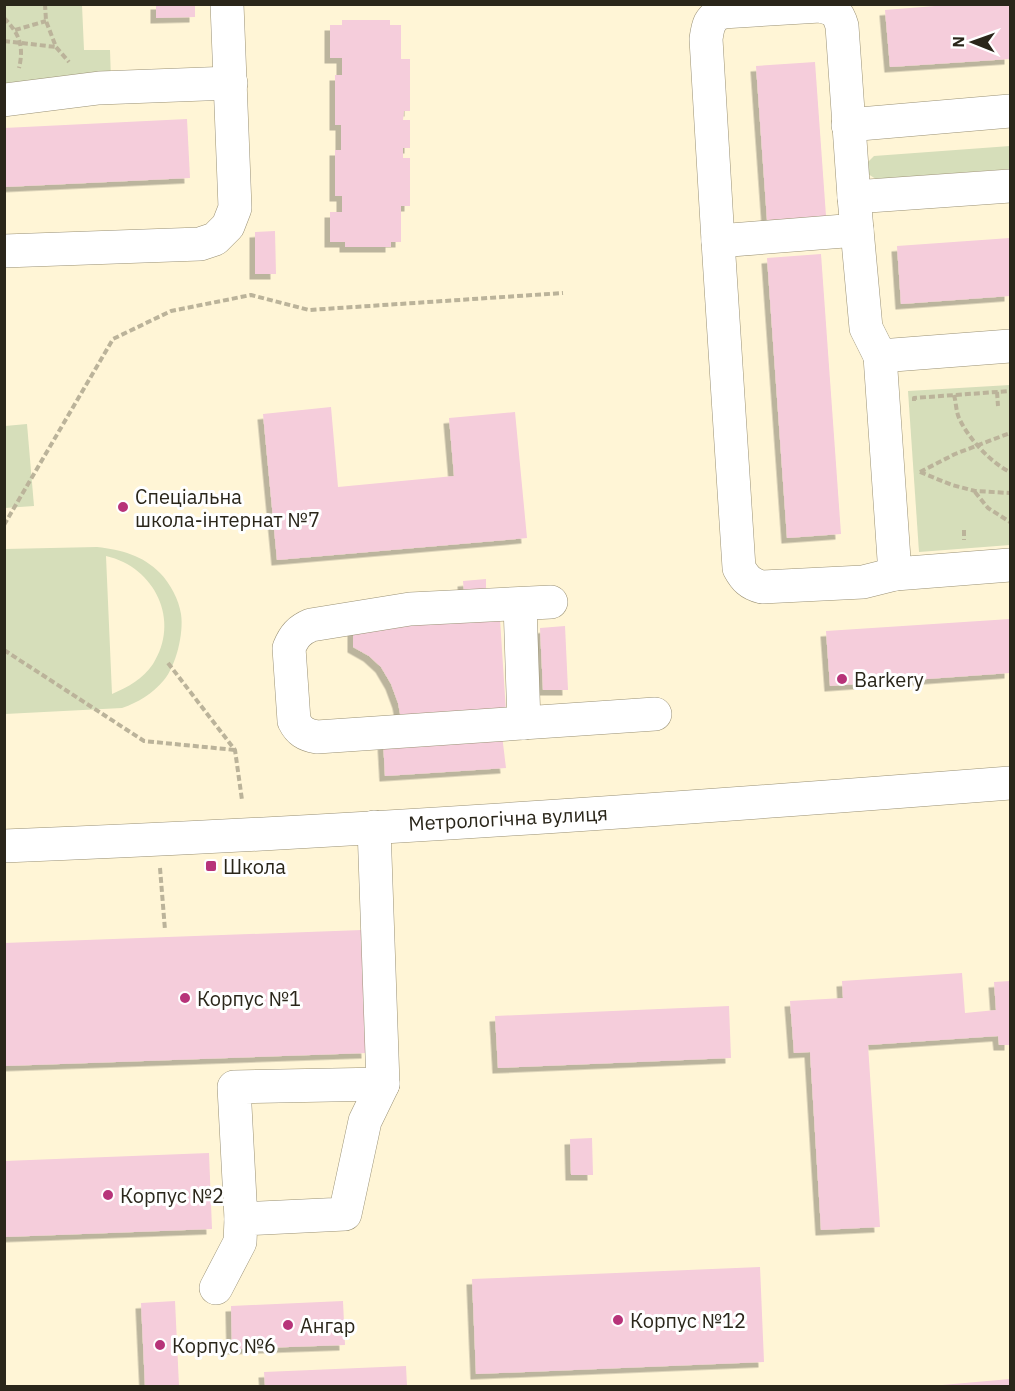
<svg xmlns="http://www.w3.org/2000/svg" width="1015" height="1391" font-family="'IBM Plex Sans',sans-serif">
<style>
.green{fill:#d6deba;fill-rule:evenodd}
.building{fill:#f5cddb;filter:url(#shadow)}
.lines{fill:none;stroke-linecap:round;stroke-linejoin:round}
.minor-casing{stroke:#9a9175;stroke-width:34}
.path{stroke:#bbb39a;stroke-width:4;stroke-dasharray:6 3;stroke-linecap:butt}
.minor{stroke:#fff;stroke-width:33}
.poi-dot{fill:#b73379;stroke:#fff;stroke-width:2}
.labels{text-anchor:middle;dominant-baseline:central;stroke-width:6;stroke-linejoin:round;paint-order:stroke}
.poi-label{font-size:20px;fill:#2a261a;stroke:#fff;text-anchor:start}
.street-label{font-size:20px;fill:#2a261a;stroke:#fff}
</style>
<defs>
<filter id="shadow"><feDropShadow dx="-5.5" dy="5.5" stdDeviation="0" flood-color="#0004"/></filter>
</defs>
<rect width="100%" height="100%" fill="#fff5d6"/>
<g class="green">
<polygon points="4,5 82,5 84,50 110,50 111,80 5,83"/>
<polygon points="1010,146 1010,169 876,179 868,174 867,163 874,156"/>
<polygon points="1010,385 1010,545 919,552 908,391"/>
<polygon points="27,424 34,506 5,508 5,426"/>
<path d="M97 547C122 550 142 555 160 573 170 583 179 600 181 614 184 633 176 666 164 680 152 694 139 702 122 708L5 714V549ZM106 556C155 567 181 621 153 664 143 679 128 687 112 694Z"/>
</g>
<g class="building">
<polygon points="156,4 195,4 195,17 156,18"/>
<polygon points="960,4 1010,4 1010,59 890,67 885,10"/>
<polygon points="342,20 390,20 390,25 401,25 401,59 410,59 410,111 404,111 403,120 410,120 410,148 403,148 403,158 410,158 410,206 401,206 401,242 391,242 391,247 345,247 345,242 330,242 330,212 342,212 342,196 335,196 335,150 341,150 341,125 335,125 335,75 342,75 342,58 330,58 330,25 342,25"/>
<polygon points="815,62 826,216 767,220 756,66"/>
<polygon points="187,119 190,178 4,187 4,128"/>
<polygon points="275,231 276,274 255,274 255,232"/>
<polygon points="1010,238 1010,296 901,304 897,246"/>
<polygon points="821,254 841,534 787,538 767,258"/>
<polygon points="331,407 338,487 454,476 449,418 515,412 527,538 277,560 263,414"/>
<polygon points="486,579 486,591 464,592 463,581"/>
<polygon points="500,619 506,712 401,719 398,703 391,684 381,667 369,656 353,647 353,627"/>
<polygon points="1010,619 1010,673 830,686 826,631"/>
<polygon points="565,626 568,690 543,690 540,628"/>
<polygon points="502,735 506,768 385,776 383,741"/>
<polygon points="362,930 367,1053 4,1066 4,943"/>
<polygon points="962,973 965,1013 996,1010 994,982 1010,981 1010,1045 999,1045 998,1036 868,1045 880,1227 821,1230 810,1052 794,1053 790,1001 843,998 842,981"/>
<polygon points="729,1006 731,1058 498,1068 495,1016"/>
<polygon points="592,1138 593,1175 571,1175 570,1139"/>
<polygon points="209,1153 212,1229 4,1237 4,1161"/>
<polygon points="760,1267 764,1362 476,1374 472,1279"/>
<polygon points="175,1301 179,1386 145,1386 141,1303"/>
<polygon points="343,1301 345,1345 232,1349 231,1306"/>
<polygon points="406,1366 407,1386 265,1386 264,1372"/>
<polygon points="1010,1379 1010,1386 942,1386 942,1385"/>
</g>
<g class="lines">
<g class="minor-casing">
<g id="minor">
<polyline points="4,100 99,88 231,83"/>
<polyline points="848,125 1010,111"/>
<polyline points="854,197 1010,186"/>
<path d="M857 230 718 241 739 568C745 579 750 584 762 587L863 582 895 574"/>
<path d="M718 241 706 39C708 25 709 19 722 12L820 6C834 9 838 12 842 26L854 197 866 328 880 356"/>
<polyline points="4,251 200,244 215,239 228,226 235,208 227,4"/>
<polyline points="1010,346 880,356 895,574 1010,565"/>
<path d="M551 602 410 609 311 625C299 630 294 636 289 648L294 721C299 731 305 735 317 737L655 714"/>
<polyline points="520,604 524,723"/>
<path d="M4 846C340 833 676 809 1010 783"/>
<polyline points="241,1219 234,1087 383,1084"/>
<polyline points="216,1288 240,1242 241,1219 345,1214 365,1121 383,1084 374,827"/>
</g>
</g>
<g class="path">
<polyline points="45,4 46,21 56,47 69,62"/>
<path d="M4 18C20 34 24 47 19 68"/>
<polyline points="15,30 46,21"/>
<polyline points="4,41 56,47"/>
<polyline points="997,392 998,406"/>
<path d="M954 395C956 402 956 411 959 418 968 438 991 463 1010 472"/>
<polyline points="914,401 914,398 1010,391"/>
<polyline points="920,472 955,454 1010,433"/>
<polyline points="920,472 952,485 975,491 1010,493"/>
<polyline points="975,492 988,508 1010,522"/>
<polyline points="4,525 113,339 171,311 251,295 309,310 563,293"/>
<polyline points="964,530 964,540"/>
<polyline points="4,650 144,741 235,750"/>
<polyline points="168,663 235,750 242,800"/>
<polyline points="160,868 165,930"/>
</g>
<use href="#minor" class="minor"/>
</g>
<g class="poi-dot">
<circle cx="123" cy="507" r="6"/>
<circle cx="842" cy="679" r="6"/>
<rect x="205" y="860" width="12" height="12" rx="3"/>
<circle cx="185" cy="998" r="6"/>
<circle cx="108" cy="1195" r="6"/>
<circle cx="618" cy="1320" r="6"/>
<circle cx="288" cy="1325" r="6"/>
<circle cx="160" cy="1345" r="6"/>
</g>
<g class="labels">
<g class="poi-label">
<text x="135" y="496">Спеціальна<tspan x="135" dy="23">школа-інтернат №7</tspan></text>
<text x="854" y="679">Barkery</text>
<text x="223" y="866">Школа</text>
<text x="197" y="998">Корпус №1</text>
<text x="120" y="1195">Корпус №2</text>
<text x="630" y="1320">Корпус №12</text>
<text x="300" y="1325">Ангар</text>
<text x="172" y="1345">Корпус №6</text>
</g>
<g class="street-label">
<text transform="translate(508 818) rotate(-3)">Метрологічна вулиця</text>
</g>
</g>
<rect width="1015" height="1391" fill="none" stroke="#2a261a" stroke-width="12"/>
<g transform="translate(973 42) rotate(271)" stroke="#ffffff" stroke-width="4.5" paint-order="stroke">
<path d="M0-4.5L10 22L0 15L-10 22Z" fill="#2a261a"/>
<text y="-9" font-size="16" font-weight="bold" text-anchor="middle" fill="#2a261a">N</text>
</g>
</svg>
